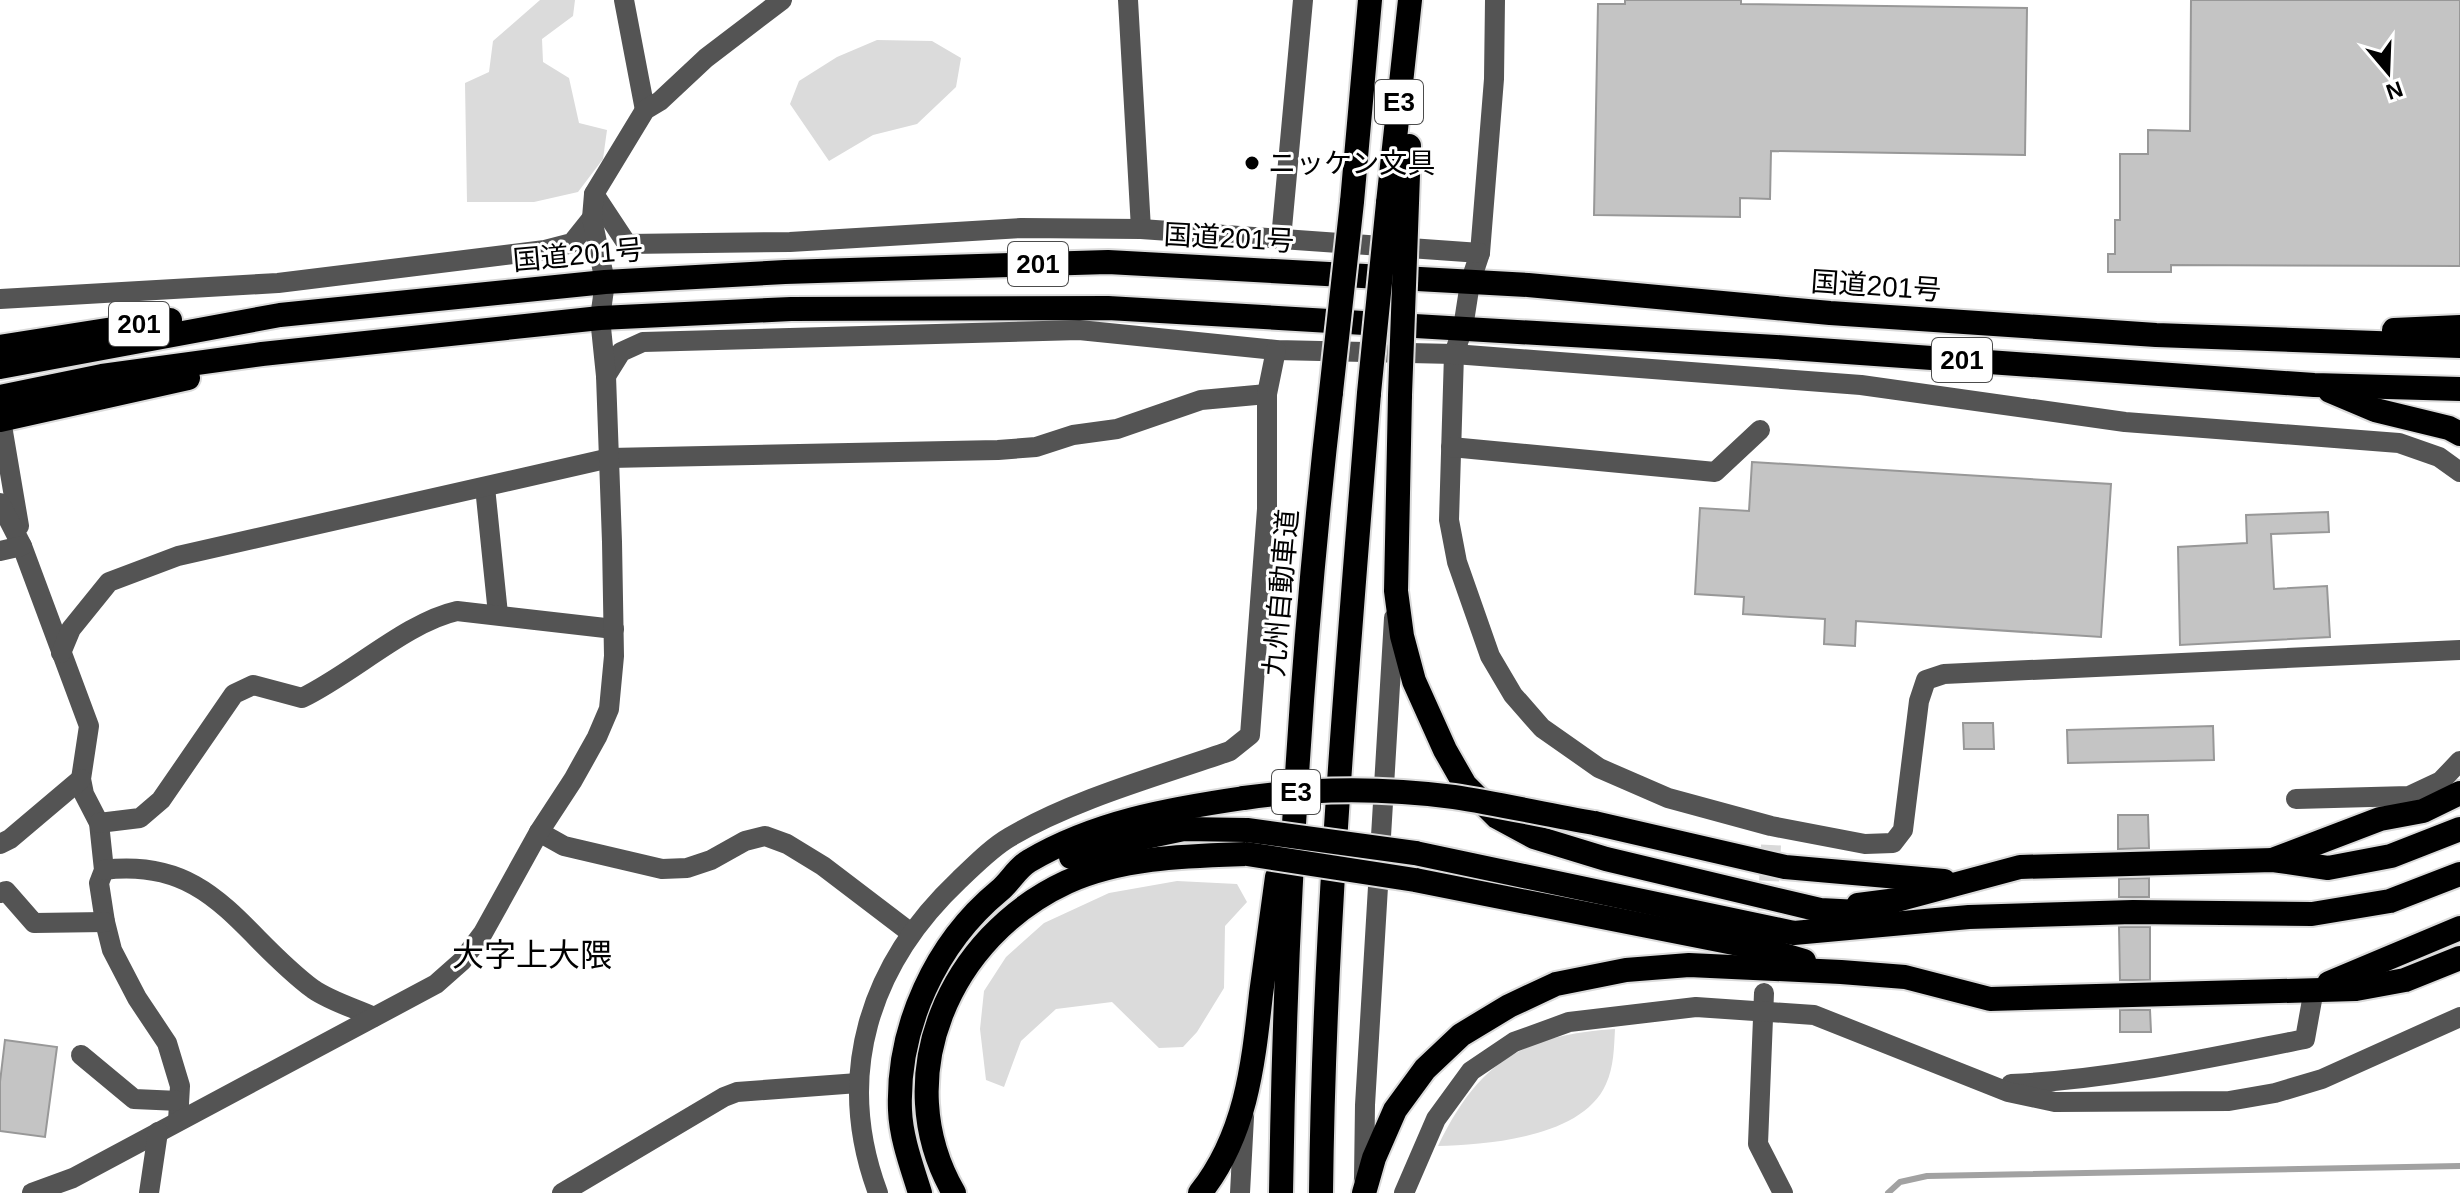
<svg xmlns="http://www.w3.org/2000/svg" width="2460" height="1193" font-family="Arial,'Noto Sans JP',sans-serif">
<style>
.green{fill:#dbdbdb}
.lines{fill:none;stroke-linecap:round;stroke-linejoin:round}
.stream{stroke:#a2a2a2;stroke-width:6}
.building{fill:#c4c4c4;stroke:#989898;stroke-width:2}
.minor-tunnel{stroke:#d9d9d9;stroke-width:20;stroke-dasharray:20 10;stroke-linecap:butt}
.highway-casing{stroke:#dbdbdb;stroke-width:28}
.minor{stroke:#545454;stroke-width:20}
.highway{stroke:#000;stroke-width:24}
.highway-bridge-casing{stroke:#dbdbdb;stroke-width:28;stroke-linecap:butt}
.highway-bridge{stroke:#000;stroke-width:24}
.poi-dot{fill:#000;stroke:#fff;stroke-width:3}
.labels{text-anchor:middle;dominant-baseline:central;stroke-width:6;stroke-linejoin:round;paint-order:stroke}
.shield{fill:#fff;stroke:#4c4c4c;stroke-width:2}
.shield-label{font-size:26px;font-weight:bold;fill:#000}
.poi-label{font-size:28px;fill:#000;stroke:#fff;text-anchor:start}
.street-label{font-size:28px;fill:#000;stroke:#fff}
.quarter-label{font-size:32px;fill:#000;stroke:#fff}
</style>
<rect width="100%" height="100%" fill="#fff"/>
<g class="green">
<polygon points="540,0 575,0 573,16 542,39 543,62 569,78 579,123 607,130 603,159 578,192 534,202 467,202 465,83 489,72 493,41"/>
<polygon points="877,40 932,41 961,58 956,87 917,124 873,135 829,161 790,104 799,81 837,57"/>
<polygon points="1177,881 1237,884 1247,902 1225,926 1224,988 1197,1032 1183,1047 1159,1048 1112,1002 1056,1009 1021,1041 1004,1087 986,1080 980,1029 984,991 1006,957 1044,923 1109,893"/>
<path d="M1615 1029C1614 1047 1614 1067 1606 1084 1583 1137 1488 1145 1438 1146 1478 1062 1523 1035 1615 1029Z"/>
</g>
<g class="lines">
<polyline class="stream" points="1888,1193 1900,1182 1927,1176 2460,1166"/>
</g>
<g class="building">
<polygon points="1625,0 1741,0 1741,4 2027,8 2025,155 1771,151 1770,199 1740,198 1740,217 1594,215 1598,4 1625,4"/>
<polygon points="2191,0 2460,0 2460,266 2171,265 2171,272 2108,272 2108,254 2115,254 2115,220 2120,220 2120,154 2148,154 2148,130 2190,131"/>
<polygon points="1752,462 2111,484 2101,637 1856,621 1855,646 1824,644 1825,619 1743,614 1744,597 1695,594 1700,508 1749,511"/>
<polygon points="2328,512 2329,532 2271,534 2274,589 2327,586 2330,637 2180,645 2178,547 2247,543 2246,515"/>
<polygon points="1963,723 1993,723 1994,749 1964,749"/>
<polygon points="2213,726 2214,760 2068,763 2067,730"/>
<polygon points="2118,815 2148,815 2149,848 2118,849"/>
<polygon points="2149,878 2149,897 2119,897 2119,879"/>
<polygon points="2119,927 2150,927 2150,980 2120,980"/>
<polygon points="2120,1010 2150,1010 2151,1032 2120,1032"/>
<polygon points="5,1040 57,1047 45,1137 0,1131 0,1082"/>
</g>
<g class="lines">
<polyline class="minor-tunnel" points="1766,941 1771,845"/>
<g class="highway-casing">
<g id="highway">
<polyline points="1352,202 1370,0"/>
<polyline points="1388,203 1410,0"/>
<polyline points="1407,203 1409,146"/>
<polyline points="2394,330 2460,327"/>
<polyline points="0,347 170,320"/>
<polyline points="0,367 280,315 605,282 785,272 1108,262 1528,285 1830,313 2156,335 2460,346"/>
<polyline points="2330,391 2375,410 2449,428 2460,434"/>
<polyline points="1400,395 1396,591 1402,636 1414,681 1445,750 1465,785 1497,817 1534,837 1606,859 1820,910 1879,913"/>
<polyline points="0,397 102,376 262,354 600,318 791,309 1108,308 1776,347 2314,385 2460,389"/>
<polyline points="0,420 188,378"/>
<polyline points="1594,823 1785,867 1944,881"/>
<polyline points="1415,853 1794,933 1969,917 2133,912 2312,914 2390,901 2460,874"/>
<polyline points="1071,857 1093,848 1184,829 1247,830"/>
<polyline points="2275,859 2380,819 2423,811 2460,793"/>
<polyline points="1415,880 1764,949 1804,961"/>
<polyline points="1858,905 1897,900 2020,867 2273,860 2328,868 2391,856 2460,829"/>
<polyline points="2329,983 2460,928"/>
<path d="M920 1193C912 1167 901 1138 900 1110 897 1027 936 943 999 891 1010 882 1017 868 1029 861 1095 822 1169 809 1244 798"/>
<path d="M954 1193C887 1077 950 936 1067 882 1123 857 1186 856 1247 854"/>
<path d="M1200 1193C1246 1135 1253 1066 1261 994 1266 955 1272 916 1277 877"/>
<path d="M1281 1193C1285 925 1300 658 1331 392"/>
<path d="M1321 1193C1324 926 1348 659 1369 393"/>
<polyline points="1364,1193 1374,1158 1395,1110 1425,1069 1461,1035 1509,1006 1556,984 1626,970 1689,965 1841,972 1905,977 1990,999 2356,989 2405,980 2460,958"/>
</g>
</g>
<g class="minor">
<polyline points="624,0 645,110"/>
<polyline points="1128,0 1141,229"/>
<polyline points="1495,0 1494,79 1480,253 1470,283 1463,328 1454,354 1449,520 1457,562 1490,656 1513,695 1542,728 1599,768 1668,798 1771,826 1865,844 1893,843 1903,830 1919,701 1926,680 1944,674 2460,650"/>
<polyline points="594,194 627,244 790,242 1021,228 1141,229 1480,253"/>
<polyline points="1281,239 1303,0"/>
<polyline points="0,299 278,283 545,250 572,243 592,218"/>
<polyline points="606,376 621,352 643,342 1079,330 1276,350 1454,354 1861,385 2125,422 2399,443 2439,457 2460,472"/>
<polyline points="1,420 19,526"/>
<polyline points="1451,447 1715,472 1760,430"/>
<polyline points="485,487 498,614"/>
<polyline points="0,503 22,546 89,726 81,779 84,794 99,823 104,870 99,883 105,922 112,950 137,998 167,1043 180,1086 178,1121"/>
<polyline points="0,551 22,546"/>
<polyline points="61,653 71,629 109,582 178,556 610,458 998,450 1036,447 1073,435 1117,429 1201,400 1267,394"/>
<polyline points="2296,799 2409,796 2441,781 2460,761"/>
<path d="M99 823 140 818 161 800 234 694 253 685 302 698C352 674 407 622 457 611L614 629"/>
<polyline points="539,832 564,846 662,869 687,868 711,860 745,841 765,836 787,844 823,866 911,933"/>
<polyline points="0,844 10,839 81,779"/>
<path d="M104 870C212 857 239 934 313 989 330 1001 354 1008 374 1017"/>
<polyline points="0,893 6,891 34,923 105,922"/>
<polyline points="1764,993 1758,1144 1783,1193"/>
<polyline points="81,1055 134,1099 179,1101"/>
<path d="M2011 1084C2109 1080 2208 1058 2305 1039L2314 989"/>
<polyline points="1364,1178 1365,1105 1394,618"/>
<polyline points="32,1193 73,1178 436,984 462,961 483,933 539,832 573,780 597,737 609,709 614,656 612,542 606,376 600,318 605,282 592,218 594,194 645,110 660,101 706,58 782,0"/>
<polyline points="149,1193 158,1132"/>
<polyline points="562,1193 724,1097 737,1092 858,1083"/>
<path d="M878 1193C834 1075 869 965 959 880 975 865 991 848 1010 837 1074 799 1159 776 1230 751L1250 735 1267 509V394L1276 350"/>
<polyline points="1240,1193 1244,1117"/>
<polyline points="1404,1193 1436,1119 1471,1071 1514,1042 1569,1022 1696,1007 1814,1015 2008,1092 2055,1102 2229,1101 2275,1093 2322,1079 2460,1017"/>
</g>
<use href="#highway" class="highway"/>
<g class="highway-bridge-casing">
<g id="highway-bridge">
<polyline points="1331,392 1352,202"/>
<polyline points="1369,393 1388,203"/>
<polyline points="1400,395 1407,203"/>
<path d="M1244 798C1313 788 1385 788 1454 797 1500 804 1547 815 1594 823"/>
<polyline points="1247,830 1415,853"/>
<polyline points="1247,854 1415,880"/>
</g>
</g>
<use href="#highway-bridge" class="highway-bridge"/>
</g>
<circle class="poi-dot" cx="1252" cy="163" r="8"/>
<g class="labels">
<g class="shield">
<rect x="1375" y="80" width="48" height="44" rx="6"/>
<rect x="1008" y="242" width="60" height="44" rx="6"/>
<rect x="109" y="302" width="60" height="44" rx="6"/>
<rect x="1932" y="338" width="60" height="44" rx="6"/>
<rect x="1272" y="770" width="48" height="44" rx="6"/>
</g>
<g class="shield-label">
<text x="1399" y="102">E3</text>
<text x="1038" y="264">201</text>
<text x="139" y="324">201</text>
<text x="1962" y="360">201</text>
<text x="1296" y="792">E3</text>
</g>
<g class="poi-label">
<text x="1268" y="163">ニッケン文具</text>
</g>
<g class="street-label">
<text transform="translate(1229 238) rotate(3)">国道201号</text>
<text transform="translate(578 255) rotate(-5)">国道201号</text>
<text transform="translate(1876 286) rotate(4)">国道201号</text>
<text transform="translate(1281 593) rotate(-85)">九州自動車道</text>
</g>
<g class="quarter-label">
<text x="532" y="955">大字上大隈</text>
</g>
</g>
<g transform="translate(2388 72) rotate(161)" stroke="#ffffff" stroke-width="6" paint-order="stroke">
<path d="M0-6L14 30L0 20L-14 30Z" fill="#000000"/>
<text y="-12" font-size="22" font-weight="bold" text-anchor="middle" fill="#000000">N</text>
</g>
</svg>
